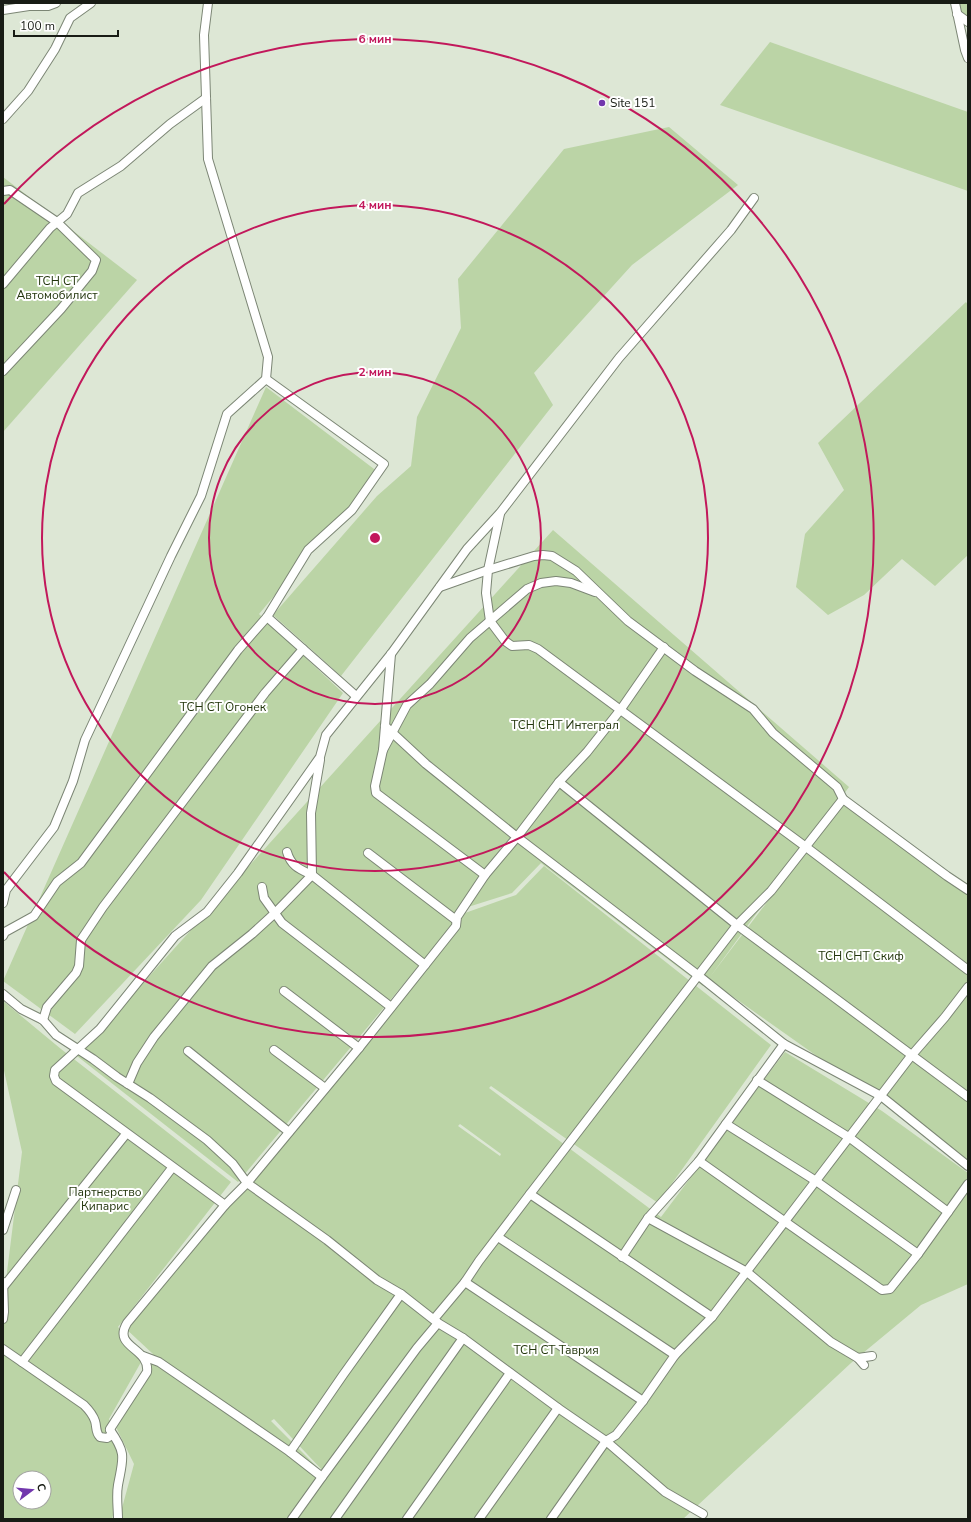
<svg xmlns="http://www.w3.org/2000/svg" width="971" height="1522" font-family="'Nunito Sans',sans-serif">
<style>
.green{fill:#bbd4a6;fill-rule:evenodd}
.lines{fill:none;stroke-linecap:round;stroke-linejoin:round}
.minor-casing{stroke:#7c8675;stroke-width:10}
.minor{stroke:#fff;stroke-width:8}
.ring{fill:none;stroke:#c2185b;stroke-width:2}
.poi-dot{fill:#7237ad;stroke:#fff;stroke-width:1.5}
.labels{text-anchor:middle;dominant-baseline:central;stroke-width:4;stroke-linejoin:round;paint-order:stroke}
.poi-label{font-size:12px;fill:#181c15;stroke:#fff;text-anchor:start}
.park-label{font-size:12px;fill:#23360d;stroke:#fff}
.centre{fill:#c2185b;stroke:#fff;stroke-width:2}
.ring-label{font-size:12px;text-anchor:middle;font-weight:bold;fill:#c2185b;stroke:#fff;stroke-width:4;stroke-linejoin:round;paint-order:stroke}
</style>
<rect width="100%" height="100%" fill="#dde7d5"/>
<g class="green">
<polygon points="955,3 968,3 968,22 957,14"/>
<polygon points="770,42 968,112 968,191 720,105"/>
<polygon points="669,127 738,185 632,265 534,373 553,405 341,676 273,615 377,496 411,466 417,417 461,328 458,279 564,149"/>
<polygon points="3,177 137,280 3,432"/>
<polygon points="966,302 968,305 968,555 935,586 902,559 864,595 828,615 796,587 805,534 844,490 818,443"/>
<polygon points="266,387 378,472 259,614 343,693 201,900 75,1034 3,981"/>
<polygon points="553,530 849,787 710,977 847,797 968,888 968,1163 708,979 703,986 541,863 512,893 468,907 238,1182 77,1056"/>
<path d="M544 866 771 1045 658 1203 491 1086 489 1088 661 1217 785 1052 882 1111 968 1173V1284L921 1305 851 1363 683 1519H119L134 1464 115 1425 153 1354 124 1327 465 913 516 895ZM460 1124 501 1154 500 1156 458 1126ZM274 1419 323 1471 322 1472 271 1421Z"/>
<path d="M3 1001 61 1049 231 1182 118 1327 145 1355 109 1419 127 1462 112 1519H3V1304L22 1152 3 1066ZM20 1478H44V1502H20Z"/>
</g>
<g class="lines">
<g class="minor-casing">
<g id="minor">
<polyline points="955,3 965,50 968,58"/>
<polyline points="3,10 29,6 48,6 56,3"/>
<polyline points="957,14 968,22"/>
<polyline points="3,119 28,91 55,49 70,18 91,3"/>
<polyline points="3,191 10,190 57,222 96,260 92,271 61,309 3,371"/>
<polyline points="3,284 50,228 67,214 78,193 121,166 170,124 206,98"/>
<polyline points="500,514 488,570 486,593 490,621 505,641 512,646 529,645 538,649 806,847 968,970"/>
<polyline points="440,587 488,570 534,556 543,555 552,556 576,571 628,621 695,671 753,709 773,733 837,787 843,799 947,876 968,890"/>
<polyline points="267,617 356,696"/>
<polyline points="391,654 383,750 375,786 376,793 485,875"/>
<polyline points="385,726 426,764 517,837 699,976 784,1044 881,1096 968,1166"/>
<polyline points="383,750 407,705 430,684 470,638 527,589 541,583 556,581 571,583 595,592"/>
<polyline points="559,782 737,925 968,1097"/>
<path d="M287 852C291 866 299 869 312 875L425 965"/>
<polyline points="368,853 456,920"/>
<polyline points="262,887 264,898 282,923 391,1007"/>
<polyline points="3,903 6,890 54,827 73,781 85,740 171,556 201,496 227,414 266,379 268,357 208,159 204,35 208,3"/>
<polyline points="3,936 5,932 34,916 57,882 81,863 238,650 267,617 308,550 352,510 384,464 266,379"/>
<polyline points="284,991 359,1048"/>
<polyline points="3,994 21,1009 43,1020 56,1035 93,1059 117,1077 150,1098 207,1140 233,1164 247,1183 327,1240 377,1280 401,1294 438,1323 463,1338 558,1408 606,1441 665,1492 703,1514"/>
<polyline points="43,1020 47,1007 76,973 79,966 81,940 103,907 265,693 303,649"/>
<polyline points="274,1050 325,1088"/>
<polyline points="188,1051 289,1132"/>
<polyline points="757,1080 850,1138 948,1212"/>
<polyline points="128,1084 137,1063 154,1037 212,966 252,934 275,913 312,875 311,813 320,760"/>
<polyline points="726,1124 816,1181 918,1254"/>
<polyline points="699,1161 882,1290 890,1289 918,1254 968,1184"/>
<polyline points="530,1194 712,1317"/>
<polyline points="225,1205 56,1081 54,1076 55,1070 100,1029 175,936 207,912 238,873 320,757 326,735 391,654 467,549 500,513 619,358 731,230 754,198"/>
<polyline points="648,1218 747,1272 831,1342 858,1358 864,1365"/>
<polyline points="3,1230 16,1190"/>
<polyline points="498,1237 675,1355"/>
<polyline points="622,1257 648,1218 699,1161 784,1044"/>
<polyline points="465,1282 643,1401"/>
<polyline points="4,1286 126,1134"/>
<polyline points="3,1319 4,1312 3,1282"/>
<polyline points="434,1319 465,1282 479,1261 530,1194 737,925 771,891 843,799"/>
<path d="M3 1349 84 1405C89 1410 93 1415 95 1421 97 1427 95 1432 100 1437L107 1438 112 1435 110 1429 147 1372C150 1347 112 1348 127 1323L225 1205 247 1183 359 1048 456 926 457 917 485 875 517 837 559 782 587 752 621 709 664 647"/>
<polyline points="143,1356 159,1362 290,1452 322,1477"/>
<polyline points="858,1358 872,1356"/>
<polyline points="22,1362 172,1168"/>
<path d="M110 1430C127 1454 123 1458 118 1485 116 1496 118 1508 118 1519"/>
<polyline points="290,1452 343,1375 401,1294"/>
<polyline points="292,1519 322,1477 417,1348 438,1323"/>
<polyline points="335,1519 463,1338"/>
<polyline points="407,1519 510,1373"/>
<polyline points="479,1519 558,1408"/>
<polyline points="551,1519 601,1448 606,1441 616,1435 643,1401 675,1355 712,1317 911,1056 945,1017 968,987"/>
</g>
</g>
<use href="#minor" class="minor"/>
</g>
<g class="ring">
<circle cx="375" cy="538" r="166"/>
<circle cx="375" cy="538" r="333"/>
<path d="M4 204A499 499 0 1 1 4 872"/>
</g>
<circle class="poi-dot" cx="602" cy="103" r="4"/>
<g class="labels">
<g class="poi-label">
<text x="610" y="103">Site 151</text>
</g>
<g class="park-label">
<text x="57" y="281">ТСН СТ<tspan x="57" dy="14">Автомобилист</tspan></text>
<text x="223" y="707">ТСН СТ Огонек</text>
<text x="565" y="725">ТСН СНТ Интеграл</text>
<text x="861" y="956">ТСН СНТ Скиф</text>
<text x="105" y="1192">Партнерство<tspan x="105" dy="14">Кипарис</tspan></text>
<text x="556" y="1350">ТСН СТ Таврия</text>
</g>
</g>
<circle cx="375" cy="538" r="6" class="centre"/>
<g class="ring-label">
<text x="375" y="43">6 мин</text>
<text x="375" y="209">4 мин</text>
<text x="375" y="376">2 мин</text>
</g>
<rect width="971" height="1522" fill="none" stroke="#181c15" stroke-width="8"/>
<g transform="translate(32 1490) rotate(74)"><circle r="19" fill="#ffffff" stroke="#a3a4a1"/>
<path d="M0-3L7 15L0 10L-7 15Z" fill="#7237ad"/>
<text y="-6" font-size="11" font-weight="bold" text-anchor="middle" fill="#181c15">С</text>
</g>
<path d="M14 30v6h104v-6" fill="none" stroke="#181c15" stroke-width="2"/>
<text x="20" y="30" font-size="12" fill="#181c15" stroke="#ffffff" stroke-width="3" paint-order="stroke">100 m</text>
</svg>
